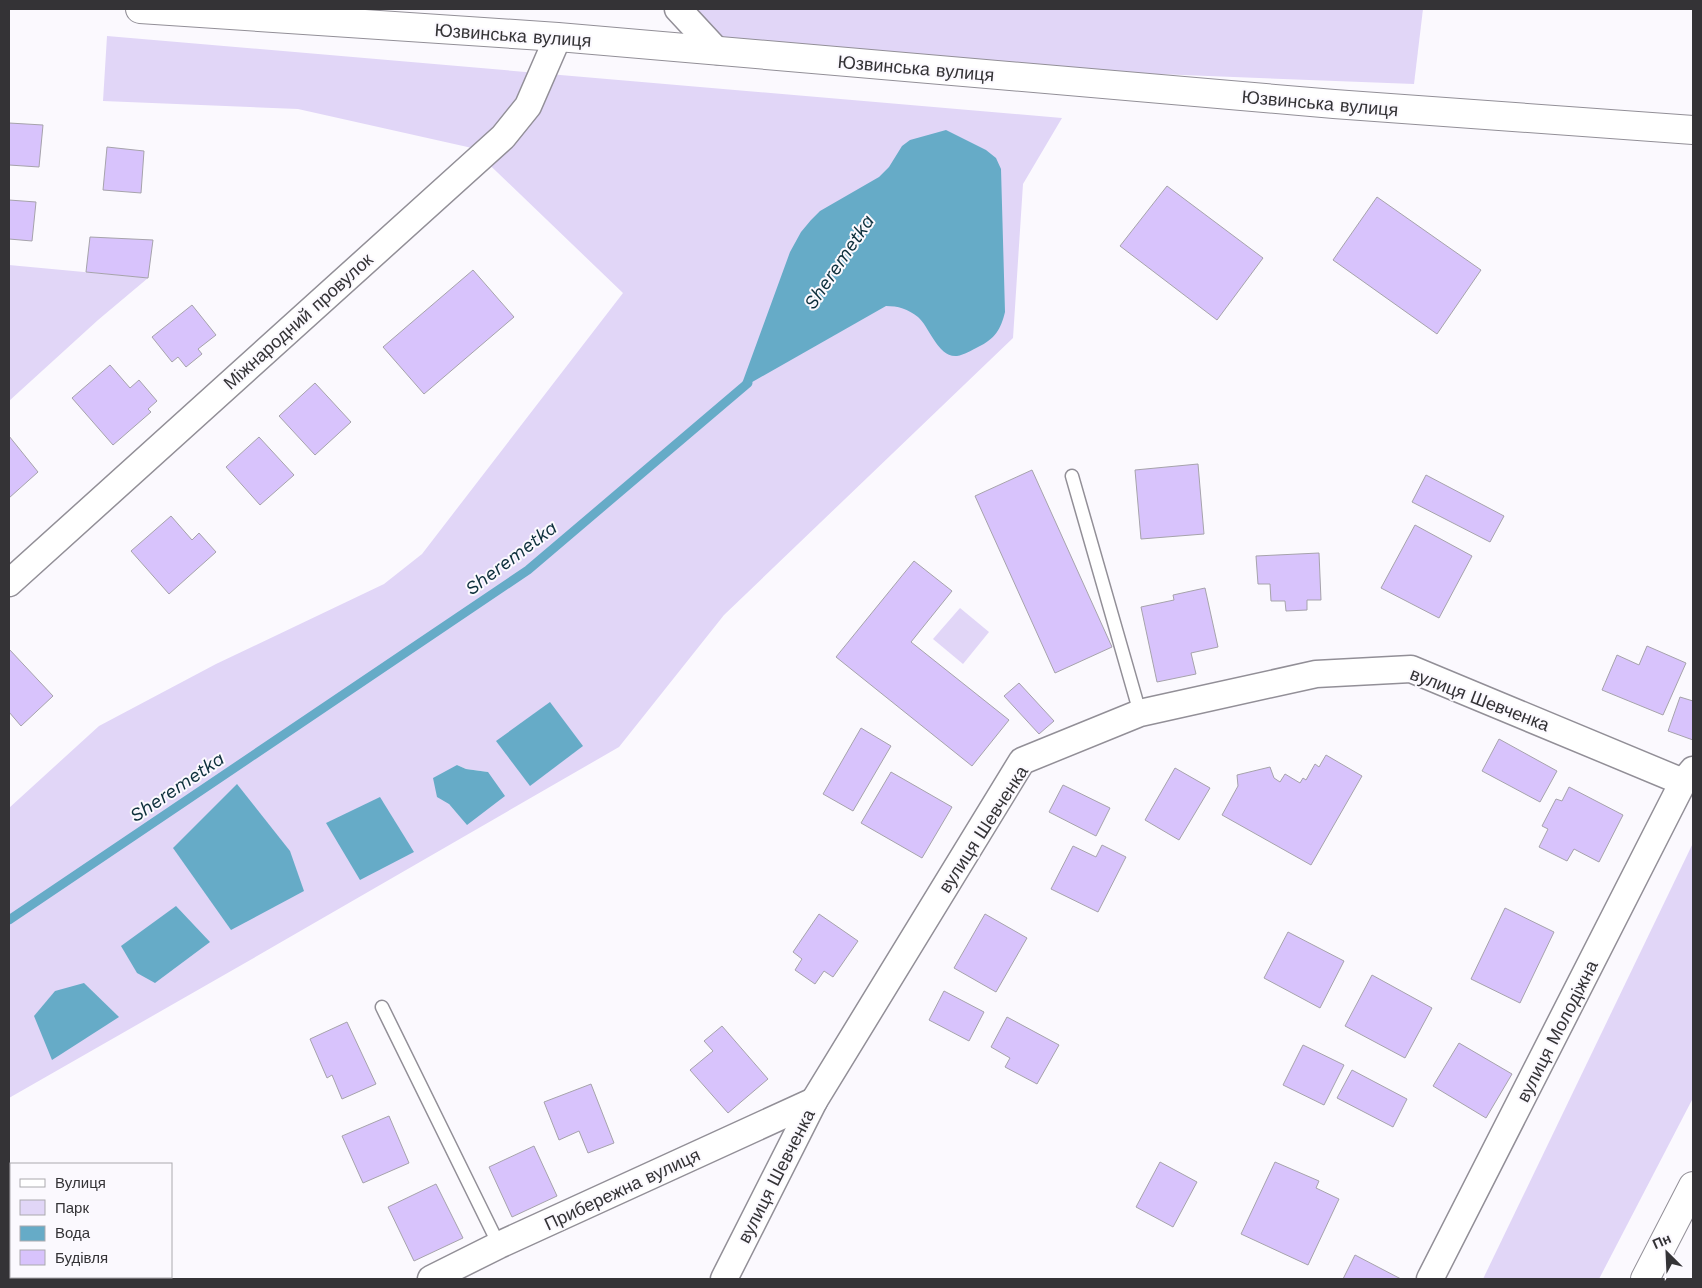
<svg xmlns="http://www.w3.org/2000/svg" width="1702" height="1288" font-family="'Work Sans',sans-serif">
<style>
.green{fill:#e1d6f7;fill-rule:evenodd}
.water{fill:#66abc7}
.lines{fill:none;stroke-linecap:round;stroke-linejoin:round}
.stream{stroke:#66abc7;stroke-width:9}
.building{fill:#d8c3fc;stroke:#a6a3ab}
.service-casing{stroke:#928f97;stroke-width:15}
.minor-casing{stroke:#928f97;stroke-width:29}
.secondary-casing{stroke:#928f97;stroke-width:30}
.service{stroke:#fff;stroke-width:12}
.minor{stroke:#fff;stroke-width:26}
.secondary{stroke:#fff;stroke-width:28}
.labels{text-anchor:middle;dominant-baseline:central;stroke-width:4;stroke-linejoin:round;paint-order:stroke}
.street-label{font-size:18px;fill:#343336;stroke:#fbf9fe}
.water-label{font-size:19px;font-style:italic;fill:#0d2f3b;stroke:#fbf9fe}
</style>
<rect width="100%" height="100%" fill="#fbf9fe"/>
<g class="green">
<polygon points="685,9 1423,9 1414,84 1055,70 718,44"/>
<path d="M107 36 1062 118 1023 184 1013 338 724 615 619 747 245 963 9 1098V808L99 726 216 664 384 584 422 554 623 293 472 148 298 109 103 101ZM457 765 466 769 488 772 467 824 449 804Z"/>
<polygon points="9,265 148,278 98,320 9,401"/>
<polygon points="960,608 989,632 963,664 933,639"/>
<polygon points="1693,843 1693,1098 1599,1279 1483,1279"/>
</g>
<g class="water">
<path d="M946 130 986 150 996 158 1001 169 1005 312C1001 329 995 339 978 347 972 350 964 355 957 356 938 358 929 326 918 317 908 309 898 306 886 306L740 389 790 252 801 232 811 220 820 211 879 177 889 167 902 146 910 140Z"/>
<polygon points="550,702 583,746 530,786 496,741"/>
<polygon points="457,765 466,769 488,772 505,796 467,825 449,804 437,797 433,778"/>
<polygon points="237,784 290,851 304,891 231,930 173,848"/>
<polygon points="380,797 414,852 360,880 326,823"/>
<polygon points="176,906 210,942 155,983 137,973 121,946"/>
<polygon points="84,983 119,1017 52,1060 34,1016 55,991"/>
</g>
<g class="lines">
<polyline class="stream" points="9,920 528,570 748,383"/>
</g>
<g class="building">
<polygon points="9,123 43,125 39,167 9,165"/>
<polygon points="107,147 144,151 141,193 103,190"/>
<polygon points="1167,186 1263,258 1217,320 1120,246"/>
<polygon points="1377,197 1481,270 1437,334 1333,260"/>
<polygon points="9,200 36,202 32,241 9,239"/>
<polygon points="90,237 153,240 148,278 86,272"/>
<polygon points="473,270 514,317 424,394 383,347"/>
<polygon points="192,305 216,335 198,349 202,354 186,367 178,357 172,362 152,337"/>
<polygon points="110,365 130,388 139,380 157,401 148,409 151,412 113,445 72,398"/>
<polygon points="315,383 351,422 315,455 279,416"/>
<polygon points="9,436 38,472 9,498"/>
<polygon points="259,437 294,475 260,505 226,467"/>
<polygon points="1198,464 1204,534 1141,539 1135,470"/>
<polygon points="1032,470 1112,647 1055,673 975,496"/>
<polygon points="1426,475 1504,516 1490,542 1412,502"/>
<polygon points="171,516 192,540 199,533 216,552 169,594 131,551"/>
<polygon points="1415,525 1472,556 1439,618 1381,588"/>
<polygon points="1319,553 1321,600 1307,600 1307,610 1286,611 1285,601 1271,601 1270,584 1258,584 1256,556"/>
<polygon points="914,561 952,591 911,642 1009,720 972,766 836,657"/>
<polygon points="1205,588 1218,647 1191,653 1196,674 1157,682 1141,607 1174,600 1173,595"/>
<polygon points="1647,646 1686,663 1663,715 1602,690 1617,655 1639,665"/>
<polygon points="9,649 53,696 21,726 9,712"/>
<polygon points="1019,683 1054,721 1039,734 1004,696"/>
<polygon points="1680,697 1693,701 1693,740 1668,731"/>
<polygon points="861,728 891,746 853,811 823,794"/>
<polygon points="1499,739 1557,771 1540,802 1482,771"/>
<polygon points="1326,755 1362,776 1311,865 1222,815 1238,786 1237,775 1270,767 1274,778 1280,782 1285,774 1300,783 1303,778 1306,780 1315,764 1319,767"/>
<polygon points="1175,768 1210,788 1179,840 1145,820"/>
<polygon points="891,772 952,807 922,858 861,823"/>
<polygon points="1063,785 1110,808 1096,836 1049,812"/>
<polygon points="1569,787 1623,815 1599,862 1574,849 1567,861 1539,847 1548,829 1542,826 1556,799 1562,801"/>
<polygon points="1102,845 1126,857 1098,912 1051,889 1073,846 1096,857"/>
<polygon points="1505,908 1554,932 1520,1003 1471,979"/>
<polygon points="819,914 858,941 833,977 824,971 815,984 795,970 802,959 793,952"/>
<polygon points="985,914 1027,938 996,992 954,968"/>
<polygon points="1288,932 1344,961 1320,1008 1264,978"/>
<polygon points="1372,975 1432,1008 1405,1058 1345,1026"/>
<polygon points="944,991 984,1012 969,1041 929,1020"/>
<polygon points="1007,1017 1059,1045 1037,1084 1005,1067 1010,1058 991,1047"/>
<polygon points="347,1022 376,1084 342,1099 332,1075 327,1078 310,1039"/>
<polygon points="722,1026 768,1079 728,1113 690,1070 713,1051 704,1041"/>
<polygon points="1459,1043 1512,1074 1486,1118 1433,1086"/>
<polygon points="1303,1045 1344,1065 1324,1105 1283,1085"/>
<polygon points="1352,1070 1407,1099 1393,1127 1337,1098"/>
<polygon points="591,1084 614,1143 588,1153 579,1131 559,1140 544,1102"/>
<polygon points="389,1116 409,1163 363,1183 342,1136"/>
<polygon points="534,1146 557,1196 512,1217 489,1167"/>
<polygon points="1160,1162 1197,1182 1173,1227 1136,1207"/>
<polygon points="1275,1162 1319,1181 1316,1188 1339,1199 1308,1265 1241,1234"/>
<polygon points="436,1184 463,1238 414,1261 388,1207"/>
<polygon points="1355,1255 1401,1279 1343,1279"/>
</g>
<g class="lines">
<g class="service-casing">
<g id="service">
<polyline points="1072,476 1140,713"/>
<polyline points="382,1007 499,1245"/>
</g>
</g>
<g class="minor-casing">
<g id="minor">
<polyline points="678,9 717,51"/>
<polyline points="9,583 503,137 528,106 558,37"/>
<polyline points="431,1279 499,1245 814,1101"/>
<polyline points="724,1279 814,1101 1022,761 1140,713 1316,674 1411,669 1683,782 1693,770"/>
<polyline points="1430,1279 1683,782"/>
</g>
</g>
<g class="secondary-casing">
<g id="secondary">
<polyline points="140,9 558,37 1334,104 1693,130"/>
<polyline points="1645,1279 1693,1186"/>
</g>
</g>
<use href="#service" class="service"/>
<use href="#minor" class="minor"/>
<use href="#secondary" class="secondary"/>
</g>
<g class="labels">
<g class="street-label">
<text transform="translate(513 35) rotate(4)">Юзвинська вулиця</text>
<text transform="translate(916 68) rotate(5)">Юзвинська вулиця</text>
<text transform="translate(1320 103) rotate(5)">Юзвинська вулиця</text>
<text transform="translate(298 321) rotate(-42)">Міжнародний провулок</text>
<text transform="translate(1480 699) rotate(21)">вулиця Шевченка</text>
<text transform="translate(983 829) rotate(-57)">вулиця Шевченка</text>
<text transform="translate(1557 1031) rotate(-63)">вулиця Молодіжна</text>
<text transform="translate(776 1176) rotate(-63)">вулиця Шевченка</text>
<text transform="translate(622 1189) rotate(-25)">Прибережна вулиця</text>
</g>
<g class="water-label">
<text transform="translate(839 262) rotate(-56)">Sheremetka</text>
<text transform="translate(511 558) rotate(-37)">Sheremetka</text>
<text transform="translate(177 787) rotate(-34)">Sheremetka</text>
</g>
</g>
<rect width="1702" height="1288" fill="none" stroke="#343336" stroke-width="20"/>
<rect x="10" y="1163" width="162" height="115" fill="#fbf9fe" stroke="#abaaae"/>
<rect x="20" y="1179" width="25" height="8" fill="#ffffff" stroke="#abaaae"/>
<text x="55" y="1188" font-size="15" fill="#343336">Вулиця</text>
<rect x="20" y="1200" width="25" height="15" fill="#e1d6f7" stroke="#abaaae"/>
<text x="55" y="1213" font-size="15" fill="#343336">Парк</text>
<rect x="20" y="1226" width="25" height="15" fill="#66abc7" stroke="#abaaae"/>
<text x="55" y="1238" font-size="15" fill="#343336">Вода</text>
<rect x="20" y="1250" width="25" height="15" fill="#d8c3fc" stroke="#abaaae"/>
<text x="55" y="1263" font-size="15" fill="#343336">Будівля</text>
<g transform="translate(1667 1253) rotate(336)" stroke="#fbf9fe" stroke-width="4" paint-order="stroke">
<path d="M0-4L9 19L0 12L-9 19Z" fill="#343336"/>
<text y="-8" font-size="14" font-weight="bold" text-anchor="middle" fill="#343336">Пн</text>
</g>
</svg>
